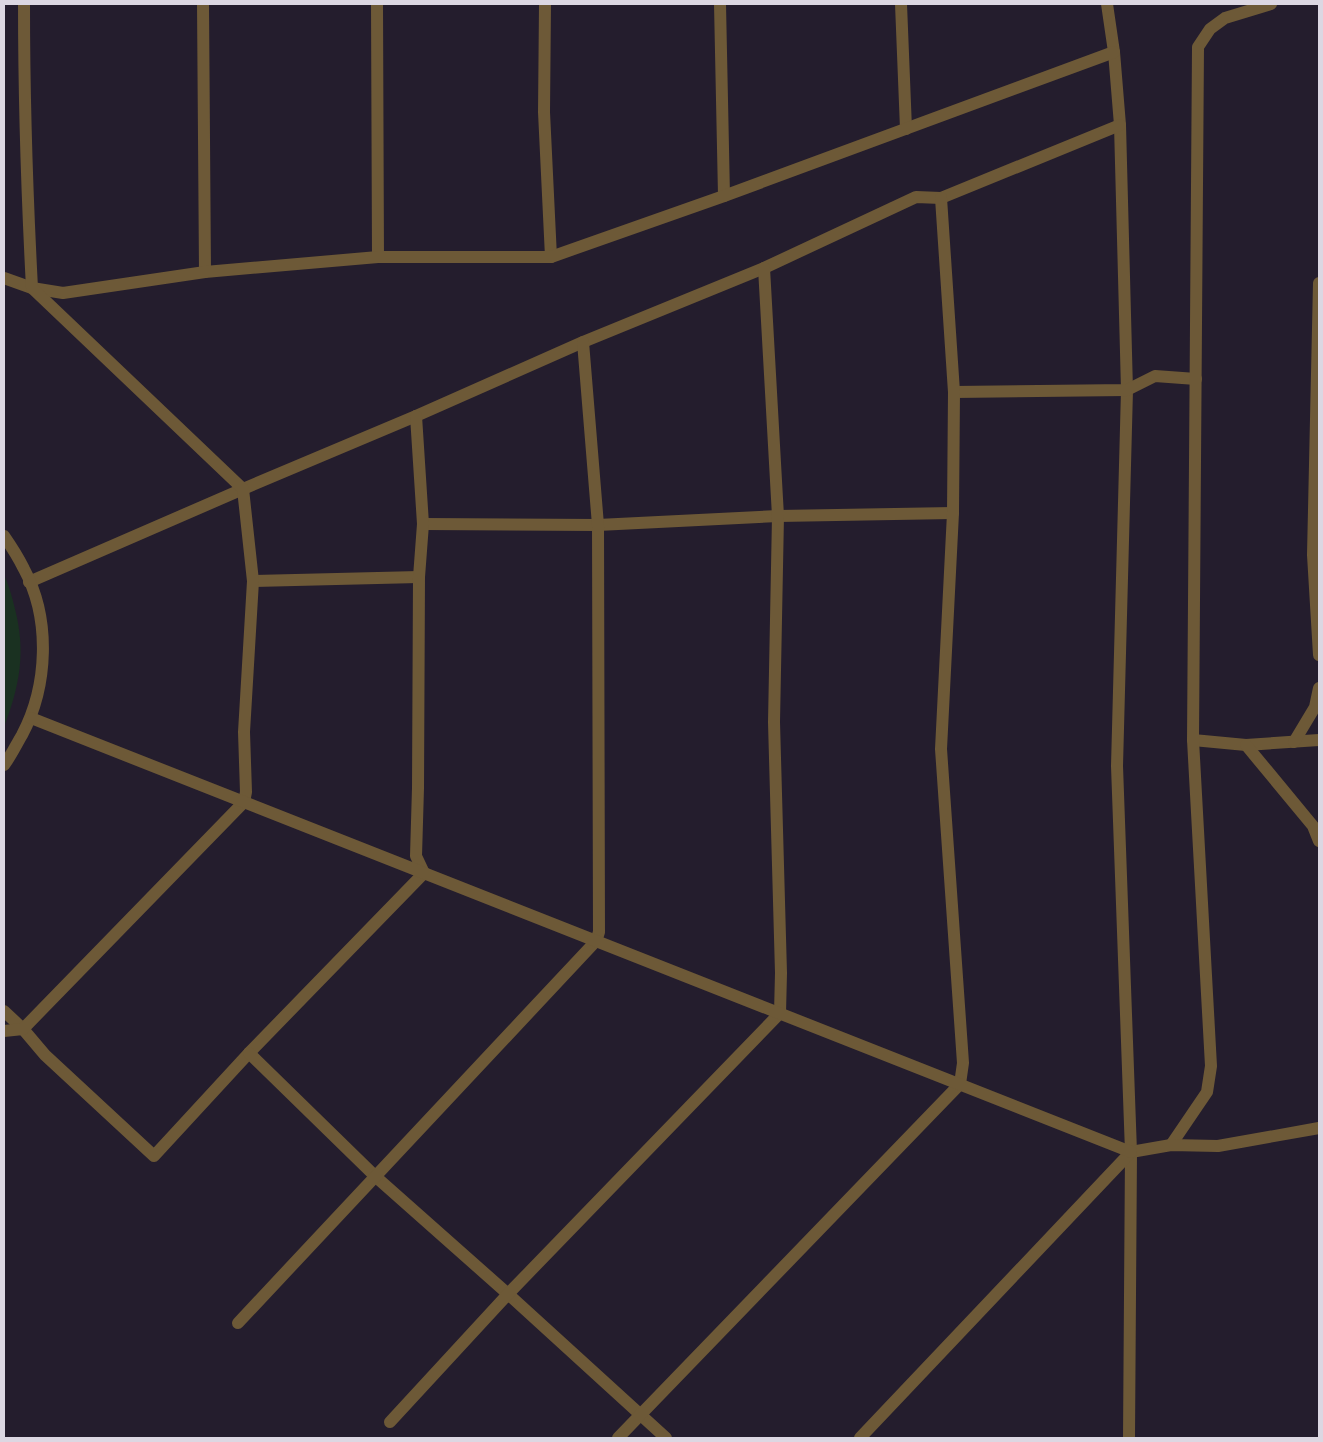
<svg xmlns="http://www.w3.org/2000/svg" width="1323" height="1442" font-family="'Fira Sans',sans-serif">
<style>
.green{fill:#1a3121}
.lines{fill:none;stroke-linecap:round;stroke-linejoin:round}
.minor{stroke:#6d5937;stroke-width:12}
.tertiary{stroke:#6d5937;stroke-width:12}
</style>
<rect width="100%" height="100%" fill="#241d2d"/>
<path class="green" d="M4 575C9 585 12 597 15 609 26 652 20 685 4 727Z"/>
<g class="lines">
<g class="minor">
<polyline points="203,4 205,272"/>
<polyline points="377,4 378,257"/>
<polyline points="545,4 544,112 551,257"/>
<polyline points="720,4 724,196"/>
<polyline points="901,4 906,129"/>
<polyline points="1107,4 1114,52 1120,125 1127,390 1117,766 1131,1152 1129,1438"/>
<polyline points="4,278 32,288 63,293 205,272 378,257 551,257 724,196 1114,52"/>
<polyline points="1319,283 1313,555 1319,655"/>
<polyline points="954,392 1127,390 1155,376 1196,379"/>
<polyline points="423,524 598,525 778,516 953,513"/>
<polyline points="253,581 419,577"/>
<polyline points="29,582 243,489 416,416 583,342 764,268 916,197 941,198 1120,125"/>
<polyline points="1193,740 1246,745 1319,740"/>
<polyline points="1294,742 1315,707 1319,688"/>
<polyline points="1246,745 1313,826 1319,841"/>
<polyline points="4,1011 23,1029 45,1055 154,1156 249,1053 424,873 416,856 418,788 419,577 423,524 416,416"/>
<path d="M4 1031 23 1029 244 802 246 792 244 732 253 581 243 489 32 288C27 193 24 99 24 4"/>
<polyline points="249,1053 376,1177 508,1294 666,1438"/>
<polyline points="1171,1145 1207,1092 1211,1066 1193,740 1198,47 1210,29 1225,18 1271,4"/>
<polyline points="238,1323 596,941 599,932 598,525 583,342"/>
<polyline points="390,1422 508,1294 780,1013 781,973 774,722 778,516 764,268"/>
<polyline points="618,1438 960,1084 963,1063 941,749 953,513 954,392 941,198"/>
<polyline points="860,1438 1131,1152 1171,1145 1218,1146 1319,1128"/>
</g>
<g class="tertiary">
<path d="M4 536C11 546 18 557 24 569 51 619 48 686 22 735 16 745 11 756 4 765"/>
<polyline points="31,718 1131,1152"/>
</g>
</g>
<rect width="1323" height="1442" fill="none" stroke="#dcd7e2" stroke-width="10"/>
</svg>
